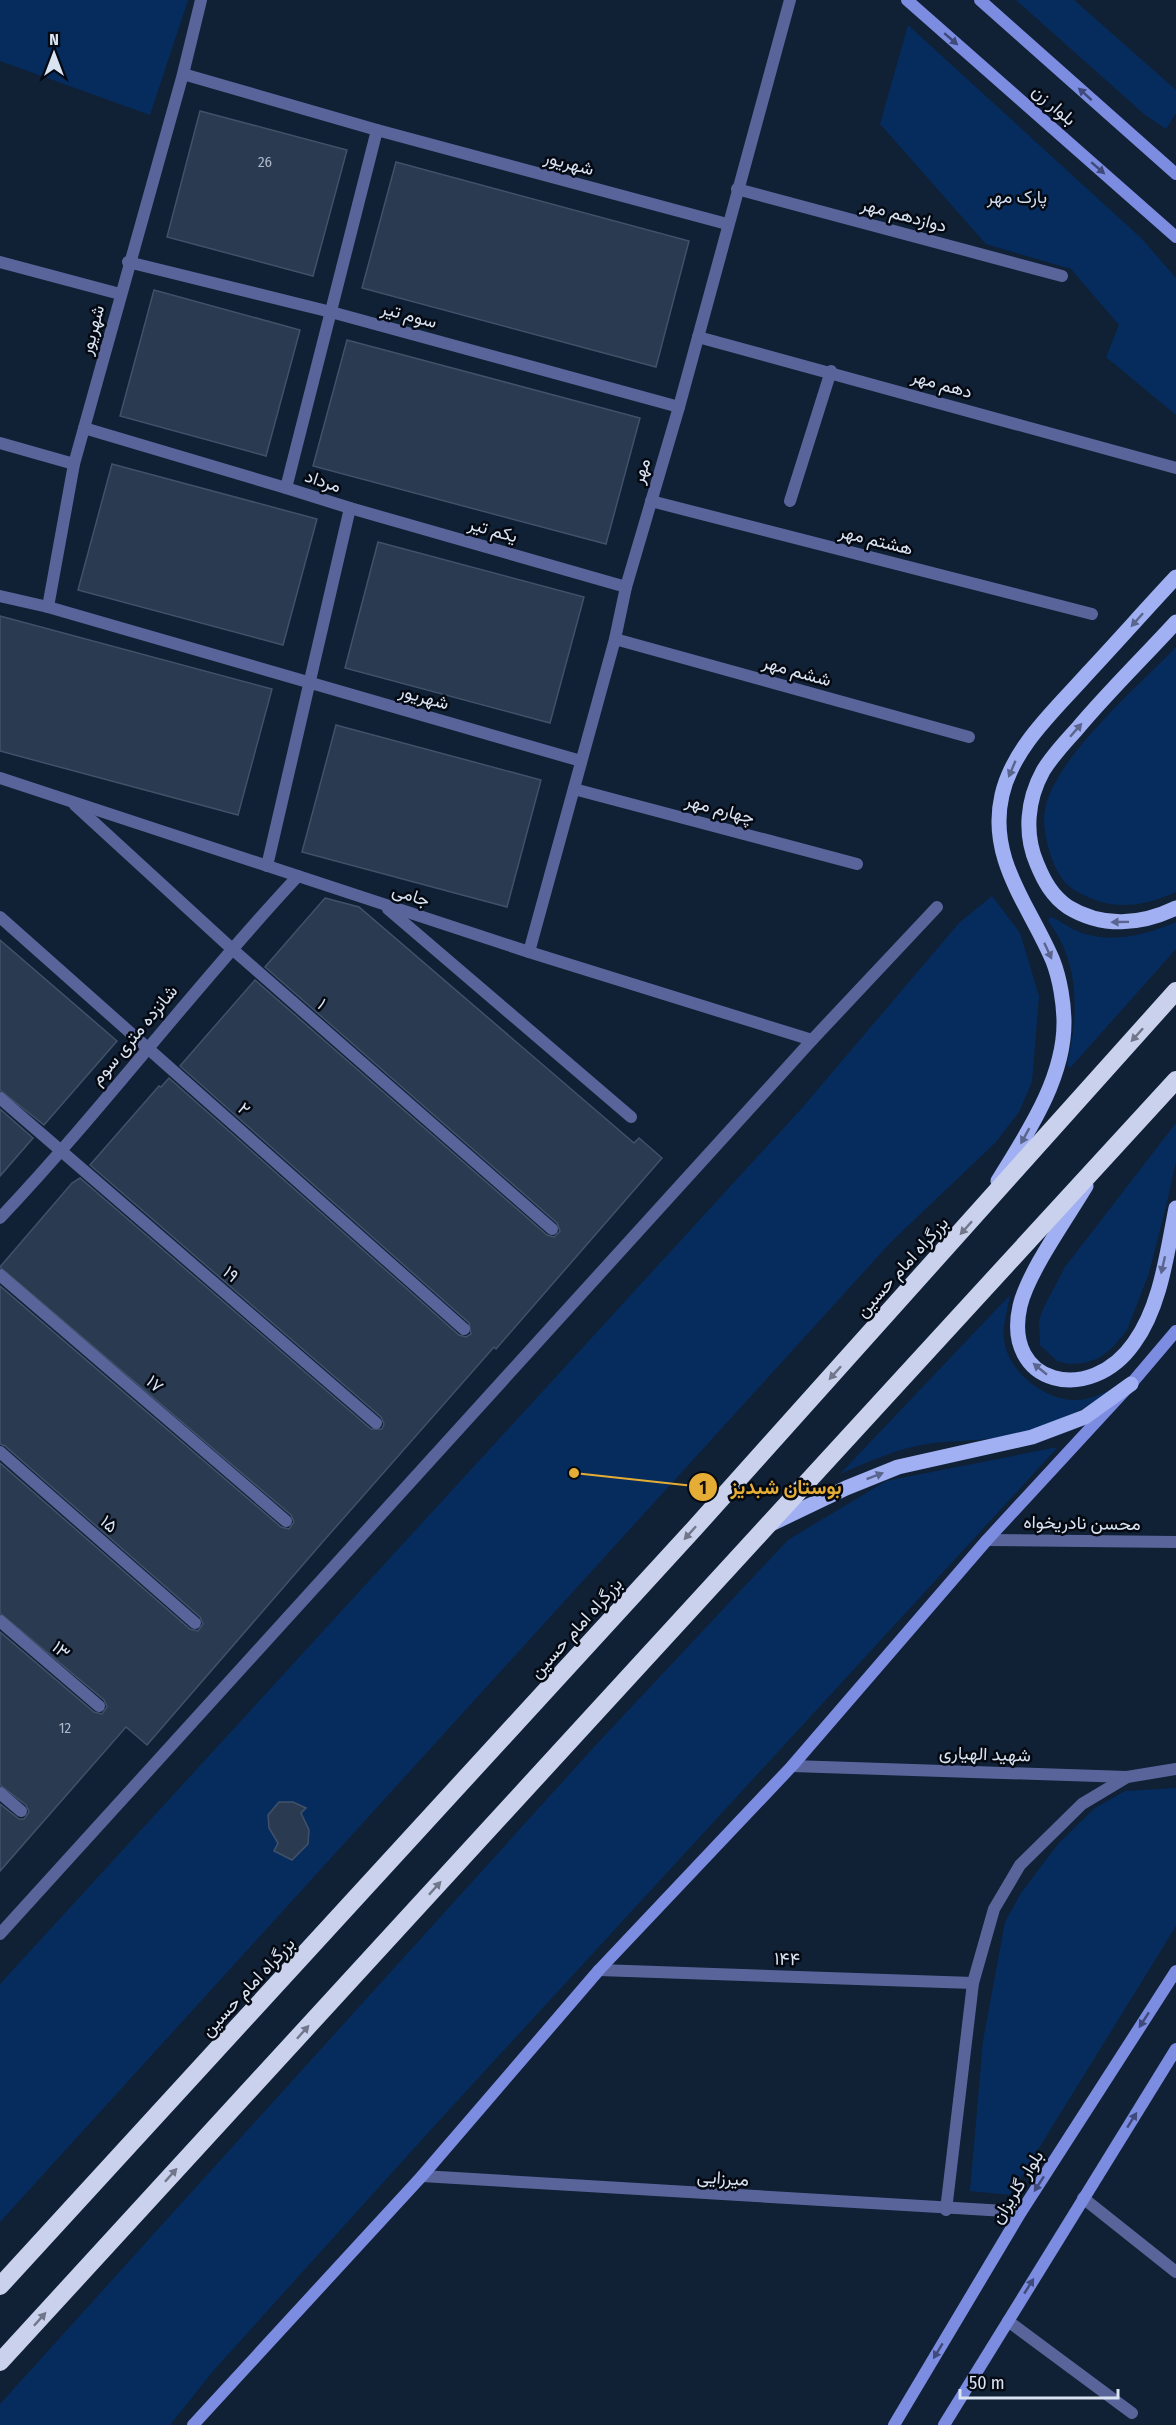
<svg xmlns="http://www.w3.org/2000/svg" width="1176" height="2425" font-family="'Fira Sans Condensed',Vazirmatn,sans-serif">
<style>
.green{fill:#062c5d}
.building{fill:#2a3a51;stroke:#405169;stroke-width:1.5}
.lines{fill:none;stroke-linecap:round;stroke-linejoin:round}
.street{stroke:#59659a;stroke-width:12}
.secondary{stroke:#7b8ce1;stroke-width:12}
.primary{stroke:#a0b0f2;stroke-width:15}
.highway{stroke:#cad1ec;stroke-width:18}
.oneway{fill:#404a7a}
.oneway2{fill:#5a658d}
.oneway3{fill:#71778a}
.labels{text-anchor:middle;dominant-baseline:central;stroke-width:5;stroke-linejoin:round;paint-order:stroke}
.number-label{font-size:15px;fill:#adb9ca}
.street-label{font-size:18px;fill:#d9e3f2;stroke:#040912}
.park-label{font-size:18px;fill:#cedcf0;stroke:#040912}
.leader{fill:none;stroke:#e5ad35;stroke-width:2}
.callout-dot{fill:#e5ad35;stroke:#040912;stroke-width:2}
.mark-label{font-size:18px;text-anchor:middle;font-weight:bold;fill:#111}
.callout-label{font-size:20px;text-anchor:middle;font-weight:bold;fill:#e5ad35;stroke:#040912;stroke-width:5;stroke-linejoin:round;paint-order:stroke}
</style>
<rect width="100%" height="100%" fill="#102035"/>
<g class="green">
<polygon points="0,0 188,0 150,115 0,61"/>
<polygon points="1016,0 1074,0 1176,90 1176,113 1166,129 1144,114"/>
<polygon points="908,25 1141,238 1176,278 1176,415 1106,357 1119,325 1071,269 986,244 880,124"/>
<path d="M1176 647V892C1140 908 1111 911 1076 891 1061 883 1054 866 1049 850 1045 835 1042 820 1046 805 1060 753 1138 687 1176 647Z"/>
<polygon points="992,896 1020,933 1039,996 1032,1082 1019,1112 996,1142 891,1242 0,2222 0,1984 802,1108 959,923"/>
<path d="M1050 917C1060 920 1069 928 1079 932 1110 944 1147 935 1176 922V949L1070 1068 1067 1064C1079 1017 1080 961 1048 921Z"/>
<polygon points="1176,1123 1176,1161 1167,1202 1149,1273 1127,1330 1113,1347 1099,1358 1084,1363 1069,1364 1057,1361 1040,1345 1039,1321 1043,1309 1065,1267"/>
<path d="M1010 1295C1008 1309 1002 1326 1004 1340 1008 1372 1045 1401 1077 1400 1089 1400 1101 1394 1112 1389 1075 1418 1032 1434 986 1439 966 1441 946 1441 927 1444 896 1449 868 1462 840 1474Z"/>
<polygon points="1058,1447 426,2135 214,2370 170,2425 0,2425 0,2404 594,1747 788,1540 886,1481"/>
<polygon points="1176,1788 1176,1926 1010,2195 970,2191 983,2041 1005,1922 1021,1893 1058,1844 1095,1808 1125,1791"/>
</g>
<g class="building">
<polygon points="200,111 347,150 313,276 167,237"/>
<polygon points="396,162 689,241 656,367 362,288"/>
<polygon points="154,290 300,330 266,456 120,416"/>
<polygon points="347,340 640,418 606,544 313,466"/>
<polygon points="112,464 317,519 283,645 78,590"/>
<polygon points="378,542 584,597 550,723 345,668"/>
<polygon points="0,616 272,689 238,815 0,751"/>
<polygon points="336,725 541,780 507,907 302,852"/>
<polygon points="325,898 359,907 634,1143 639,1138 662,1158 496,1349 494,1347 320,1545 147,1745 126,1727 0,1871 0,1804 19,1819 24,1819 29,1812 26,1805 0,1785 0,1632 94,1712 102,1714 107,1707 104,1700 0,1613 0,1463 190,1629 198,1631 203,1624 200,1617 5,1446 0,1444 0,1286 281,1527 289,1529 294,1522 291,1515 0,1267 72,1183 80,1178 371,1429 382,1429 384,1424 381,1417 90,1165 159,1086 161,1087 169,1078 459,1335 466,1337 471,1334 469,1323 180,1066 255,980 547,1235 554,1237 560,1231 557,1223 265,967"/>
<polygon points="0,940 117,1041 44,1125 0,1090"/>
<polygon points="0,1109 33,1138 0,1176"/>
<polygon points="279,1802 293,1802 306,1808 301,1813 309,1830 308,1844 292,1860 274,1851 278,1843 269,1828 268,1815"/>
</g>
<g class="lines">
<g class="street">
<polyline points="183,74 201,0"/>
<polyline points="737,189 1062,276"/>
<polyline points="0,262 120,294"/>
<polyline points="128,262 331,312 679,407"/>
<polyline points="698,337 1176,468"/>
<polyline points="84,428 286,488"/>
<polyline points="0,443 74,464"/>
<polyline points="651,501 1092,614"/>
<polyline points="790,501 831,371"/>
<polyline points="350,508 626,587"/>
<polyline points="0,596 48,607"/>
<polyline points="615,639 969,737"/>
<polyline points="581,761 48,607 74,464 183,74 377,130 727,224"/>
<polyline points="0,778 529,952 812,1040"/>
<polyline points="574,789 857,864"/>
<polyline points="75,805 231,948 552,1229"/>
<polyline points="267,866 350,508 286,488 377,130"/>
<polyline points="388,909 631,1117"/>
<polyline points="0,917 464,1329"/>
<polyline points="529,952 615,639 626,587 679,407 790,0"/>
<polyline points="0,1098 376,1423"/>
<path d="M0 1218C104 1108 194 987 298 876"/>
<polyline points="0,1275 286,1521"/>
<polyline points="0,1452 195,1623"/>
<polyline points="987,1540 1176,1542"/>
<polyline points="0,1621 99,1706"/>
<polyline points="792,1766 1127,1777 1176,1769"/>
<polyline points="0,1793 21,1811"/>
<polyline points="0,1934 812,1040 937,907"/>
<polyline points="599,1970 973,1983"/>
<polyline points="422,2176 1021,2212"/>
<polyline points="1083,2198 1176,2272"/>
<polyline points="946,2210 973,1983 994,1909 1020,1865 1082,1804 1127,1777"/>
<polyline points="1008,2321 1132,2413"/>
</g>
<g class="secondary">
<polyline points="907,0 1176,237"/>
<polyline points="980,0 1176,174"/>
<polyline points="193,2425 422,2176 599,1970 792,1766 987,1540 1131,1384 1176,1331"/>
<polyline points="894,2425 1021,2212 1176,1971"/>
<polyline points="944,2425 1176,2049"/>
</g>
<g class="primary">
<path d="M1176 622C1143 658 1108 692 1077 729 1065 742 1052 756 1043 771 1027 800 1024 834 1037 864 1044 881 1052 896 1068 907 1102 928 1141 925 1176 908"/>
<path d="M998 1181C1026 1135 1064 1080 1064 1023 1064 1004 1060 979 1053 961 1030 906 987 859 1002 795 1013 747 1055 710 1087 674 1117 642 1146 609 1176 577"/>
<path d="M1086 1186C1067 1218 1028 1272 1020 1306 1002 1385 1090 1406 1134 1343 1161 1306 1167 1252 1176 1208"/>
<polyline points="771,1524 846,1488 898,1467 1032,1437 1085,1417 1131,1384"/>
</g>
<g class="highway">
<polyline points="0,2286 693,1530 1176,991"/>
<polyline points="0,2362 1176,1080"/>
</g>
</g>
<defs><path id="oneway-solid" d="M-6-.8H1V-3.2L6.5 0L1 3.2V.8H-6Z" transform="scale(1.5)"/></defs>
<g class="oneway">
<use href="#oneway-solid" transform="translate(951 39) rotate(41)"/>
<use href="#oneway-solid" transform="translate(1085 94) rotate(-138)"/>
<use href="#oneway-solid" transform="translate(1098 168) rotate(41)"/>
<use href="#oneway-solid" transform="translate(1144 2020) rotate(123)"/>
<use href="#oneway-solid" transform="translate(1132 2120) rotate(-58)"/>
<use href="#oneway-solid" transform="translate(1039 2184) rotate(123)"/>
<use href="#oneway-solid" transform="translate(1029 2286) rotate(-58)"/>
<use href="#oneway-solid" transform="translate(938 2351) rotate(121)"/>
</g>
<g class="oneway2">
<use href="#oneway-solid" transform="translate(1137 620) rotate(132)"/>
<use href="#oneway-solid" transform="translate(1076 730) rotate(-49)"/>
<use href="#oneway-solid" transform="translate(1012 769) rotate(113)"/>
<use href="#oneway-solid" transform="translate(1120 922) rotate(179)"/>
<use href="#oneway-solid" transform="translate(1048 951) rotate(65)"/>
<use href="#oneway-solid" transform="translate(1025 1136) rotate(119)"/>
<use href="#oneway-solid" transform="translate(1163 1265) rotate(103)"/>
<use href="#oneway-solid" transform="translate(1040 1369) rotate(-141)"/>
<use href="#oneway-solid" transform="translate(875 1476) rotate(-21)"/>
</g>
<g class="oneway3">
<use href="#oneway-solid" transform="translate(1137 1035) rotate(132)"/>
<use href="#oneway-solid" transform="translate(966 1228) rotate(132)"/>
<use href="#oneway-solid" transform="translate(835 1373) rotate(132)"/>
<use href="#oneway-solid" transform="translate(690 1533) rotate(132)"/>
<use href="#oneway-solid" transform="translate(435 1888) rotate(-48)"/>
<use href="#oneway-solid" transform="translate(303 2032) rotate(-48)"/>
<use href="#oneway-solid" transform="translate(171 2175) rotate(-48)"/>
<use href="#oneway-solid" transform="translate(40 2319) rotate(-48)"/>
</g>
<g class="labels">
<g class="number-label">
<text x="265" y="162">26</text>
<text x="65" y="1728">12</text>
</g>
<g class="street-label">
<text transform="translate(1054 105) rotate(41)">بلوار زن</text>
<text transform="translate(569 163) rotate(15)">شهریور</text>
<text transform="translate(904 215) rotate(15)">دوازدهم مهر</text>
<text transform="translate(409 315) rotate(15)">سوم تیر</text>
<text transform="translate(92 330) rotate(-75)">شهریور</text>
<text transform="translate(942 384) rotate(16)">دهم مهر</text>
<text transform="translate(641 471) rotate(-73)">مهر</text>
<text transform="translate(323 481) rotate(18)">مرداد</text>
<text transform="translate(493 530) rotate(16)">یکم تیر</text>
<text transform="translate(876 540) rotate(14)">هشتم مهر</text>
<text transform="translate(797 671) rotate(16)">ششم مهر</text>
<text transform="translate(424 697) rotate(16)">شهریور</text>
<text transform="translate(720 809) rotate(15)">چهارم مهر</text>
<text transform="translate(411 895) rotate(18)">جامی</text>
<text transform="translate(322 1004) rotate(41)">۱</text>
<text transform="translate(134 1035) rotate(-50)">شانزده متری سوم</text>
<text transform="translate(244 1109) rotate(42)">۲</text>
<text transform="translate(902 1267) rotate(-48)">بزرگراه امام حسین</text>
<text transform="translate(231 1274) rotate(41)">۱۹</text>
<text transform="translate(155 1384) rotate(41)">۱۷</text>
<text transform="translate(1082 1523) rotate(1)">محسن نادریخواه</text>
<text transform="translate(109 1524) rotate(41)">۱۵</text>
<text transform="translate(576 1628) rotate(-48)">بزرگراه امام حسین</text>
<text transform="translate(61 1650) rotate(41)">۱۳</text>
<text transform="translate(985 1754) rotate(2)">شهید الهیاری</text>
<text transform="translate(787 1959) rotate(2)">۱۴۴</text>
<text transform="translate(248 1987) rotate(-47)">بزرگراه امام حسین</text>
<text transform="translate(723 2178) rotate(4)">میرزایی</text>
<text transform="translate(1017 2187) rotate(-58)">بلوار گلریزان</text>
</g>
<g class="park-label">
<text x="1017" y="197">پارک مهر</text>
</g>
</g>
<path class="leader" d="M574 1473L703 1487"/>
<g class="callout-dot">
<circle cx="574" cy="1473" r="6"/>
<circle cx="703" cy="1487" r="15"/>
</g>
<g class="mark-label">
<text x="703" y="1494">1</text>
</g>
<g class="callout-label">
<text x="786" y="1494">بوستان شبدیز</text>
</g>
<g transform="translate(54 54)" stroke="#040912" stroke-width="4.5" paint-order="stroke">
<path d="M0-4.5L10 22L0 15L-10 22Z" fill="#d9e3f2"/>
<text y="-9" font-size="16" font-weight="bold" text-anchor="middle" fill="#d9e3f2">N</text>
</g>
<path d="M960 2389v9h158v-9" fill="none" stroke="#d9e3f2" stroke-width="3"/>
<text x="969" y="2389" font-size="18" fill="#d9e3f2" stroke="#040912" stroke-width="4.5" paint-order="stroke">50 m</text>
</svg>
